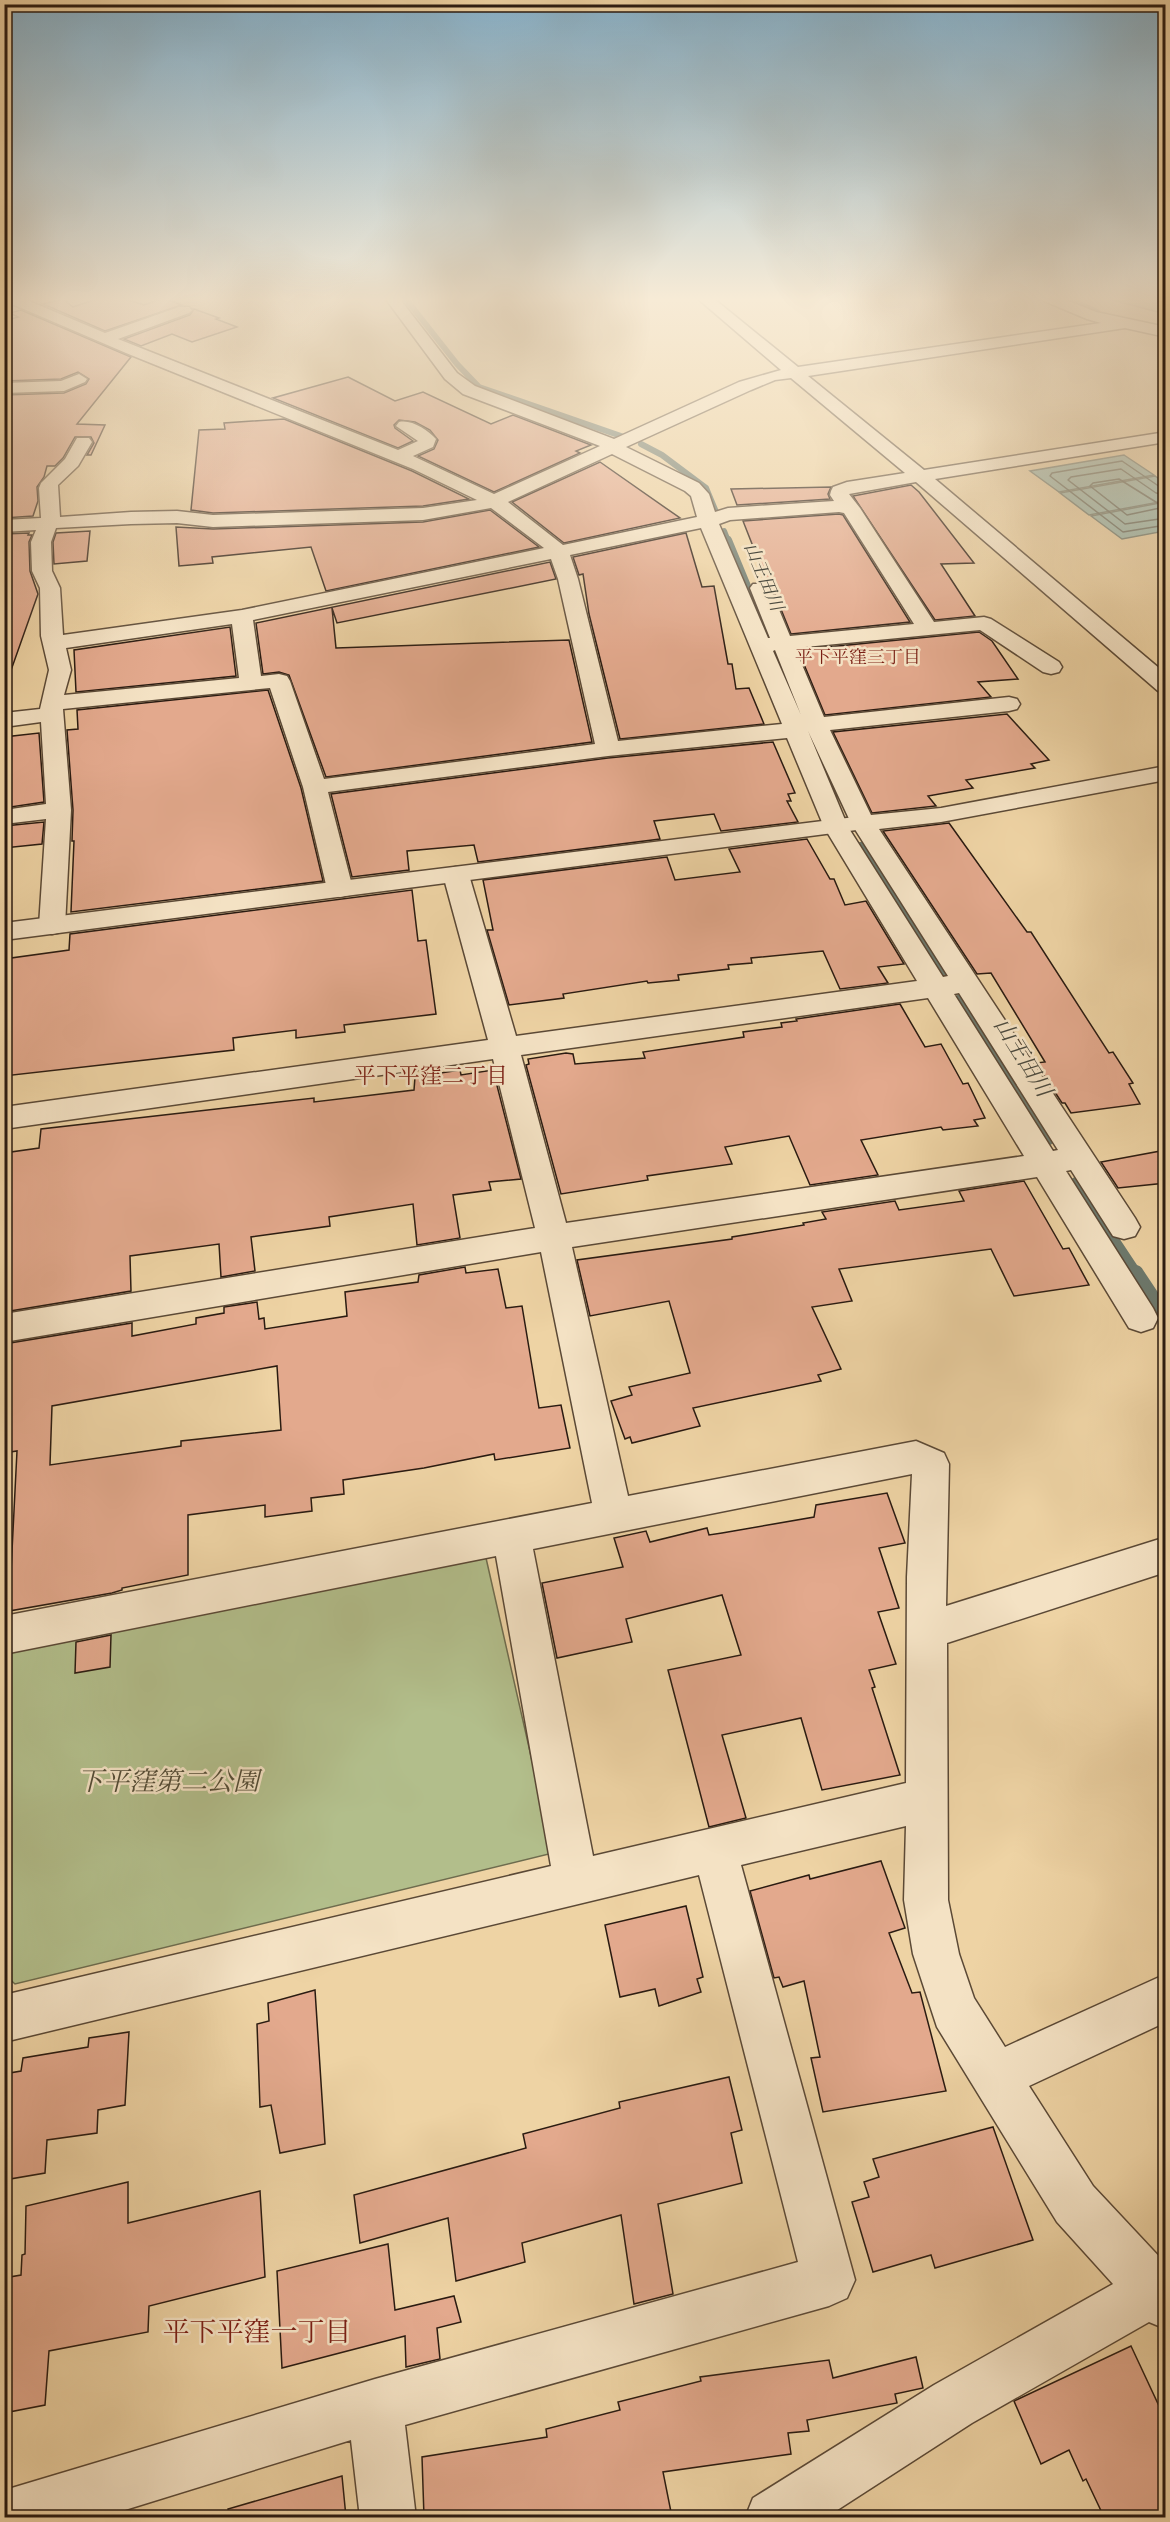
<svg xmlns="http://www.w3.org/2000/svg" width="1170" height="2522" font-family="'Old Standard TT','Noto Serif JP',serif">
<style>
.green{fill:#b2be8b;stroke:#6e6c4e;stroke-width:1.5}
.water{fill:#99b7ab;stroke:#6d796d;stroke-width:1.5}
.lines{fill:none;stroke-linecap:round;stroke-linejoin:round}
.shore{stroke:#62695e;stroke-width:1.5}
.stream-far3{stroke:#6d796d;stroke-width:6}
.stream-far2{stroke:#6d796d;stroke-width:8}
.stream-far1{stroke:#6d796d;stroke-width:10}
.stream{stroke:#6d796d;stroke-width:14}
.building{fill:#e3a98d;stroke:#2a1b11;stroke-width:1.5;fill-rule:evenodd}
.minor-casing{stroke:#5b4936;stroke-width:3}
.tertiary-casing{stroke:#5b4936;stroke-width:3}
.minor{fill:#f4e2c4;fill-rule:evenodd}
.tertiary{fill:#f4e2c4;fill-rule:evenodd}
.labels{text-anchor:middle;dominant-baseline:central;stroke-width:5;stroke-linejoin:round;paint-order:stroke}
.far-water-label{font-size:18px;font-style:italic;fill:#4b4a3f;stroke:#f4e2c4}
.far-neighbourhood-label{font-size:18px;fill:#7a1f14;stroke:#f4e2c4}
.water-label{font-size:22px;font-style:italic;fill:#4b4a3f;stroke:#f4e2c4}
.neighbourhood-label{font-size:22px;fill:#7a1f14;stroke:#f4e2c4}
.near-park-label{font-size:26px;font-style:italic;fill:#534c36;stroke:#f4e2c4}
.near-neighbourhood-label{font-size:27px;fill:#7a1f14;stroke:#f4e2c4}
</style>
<rect width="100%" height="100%" fill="#eed3a4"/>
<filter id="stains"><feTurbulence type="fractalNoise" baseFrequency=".00333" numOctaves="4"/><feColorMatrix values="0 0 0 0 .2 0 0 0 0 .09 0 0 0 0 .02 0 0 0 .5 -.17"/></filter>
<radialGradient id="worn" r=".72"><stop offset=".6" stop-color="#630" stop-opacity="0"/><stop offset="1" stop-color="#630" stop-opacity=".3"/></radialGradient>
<g class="green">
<polygon points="1105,298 1165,298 1165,314"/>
<polygon points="486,1558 553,1853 15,1984 4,1974 4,1653"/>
</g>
<g class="water">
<polygon points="1124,455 1154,475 1059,492 1030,471"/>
<polygon points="1155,476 1165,483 1165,501 1089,515 1060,493"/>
<polygon points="1165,502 1165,531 1122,539 1091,516"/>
</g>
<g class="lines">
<g class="shore">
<polygon points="1119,479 1159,504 1160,508 1127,515 1090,486 1093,483"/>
<polyline points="1166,487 1160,487 1122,461 1052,473 1050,476 1123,532 1166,525"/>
<polyline points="1166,495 1156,493 1121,469 1071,477 1068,480 1125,524 1166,518"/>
</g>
<g class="stream-far3">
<polyline points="405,298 457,364 479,387 621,436"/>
<polyline points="1066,298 1097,312"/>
<polyline points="641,444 662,455 706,488 716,512"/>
<polyline points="724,531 728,541"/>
</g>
<g class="stream-far2">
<polyline points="728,540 768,637"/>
<polyline points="776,657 798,708"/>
<polyline points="861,846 869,859"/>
</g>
<g class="stream-far1">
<polyline points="868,858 944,974"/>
<polyline points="960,999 1049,1140"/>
<polyline points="1076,1182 1137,1274"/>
</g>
<polyline class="stream" points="1136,1272 1166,1317"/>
</g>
<g class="building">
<polygon points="100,298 122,298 144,305 163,298 182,305 105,331 43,304 63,299 73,307"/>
<polygon points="194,309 219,318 216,319 237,327 192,342 172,334 141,346 124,339 190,315"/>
<polygon points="21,310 131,357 77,424 105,425 91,455 87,455 94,443 91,437 75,437 63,458 55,466 47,466 44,477 37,487 38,501 33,516 4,518 4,395 64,393 86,384 89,379 78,372 61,379 4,381 4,321 18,317 10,313"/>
<polygon points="348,377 395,401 423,392 491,424 513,415 591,445 576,451 580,453 494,492 418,456 434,449 438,440 430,430 415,422 399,420 394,425 395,428 413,441 398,448 273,398"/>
<polygon points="284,419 412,471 469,499 423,506 213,513 191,510 199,430 225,429 224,423"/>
<polygon points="600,462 680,518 564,543 512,502"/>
<polygon points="911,485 919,492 974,563 941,564 975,616 935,620 853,496"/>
<polygon points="831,487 828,494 830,499 737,505 731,489"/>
<polygon points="490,510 539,547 326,591 311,547 212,557 213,563 179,566 176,527 213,529 423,522"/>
<polygon points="839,514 843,515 910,622 791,634 772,587 767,582 743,521"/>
<polygon points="90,531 87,561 54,564 53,542 56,533"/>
<polygon points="29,533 28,535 32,535 29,542 30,571 38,594 9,676 4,675 4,534"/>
<polygon points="686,533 702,587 714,586 728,664 732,664 736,689 749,688 764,724 620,739 589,614 583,574 579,575 573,557"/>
<polygon points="550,562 556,579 337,623 332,608 336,648 569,640 592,742 326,777 289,675 279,672 263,674 256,623"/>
<polygon points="230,627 236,676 76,692 74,650"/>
<polygon points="979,632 992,641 1018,679 978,682 991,697 825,715 798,650"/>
<polygon points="268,690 301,788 323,881 71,912 74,841 72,841 73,810 67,730 78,729 77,710"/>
<polygon points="1007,714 1049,760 1031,764 1035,768 966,780 973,788 928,796 936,806 872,813 833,732"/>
<polygon points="39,733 44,802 4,808 4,737"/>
<polygon points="773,742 795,793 788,794 791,801 787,801 798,822 721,831 714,814 654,821 660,839 478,862 474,845 407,851 409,870 352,877 331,794 608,758"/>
<polygon points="44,822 42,844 4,848 4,826"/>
<polygon points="949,823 1027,932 1031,932 1109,1053 1113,1052 1133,1083 1129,1084 1140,1104 1071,1113 1065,1103 1062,1103 1036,1063 1045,1062 991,973 977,974 883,831"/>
<polygon points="807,839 830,879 834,879 845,905 866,901 904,964 878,967 888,983 840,989 823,951 751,958 752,963 728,965 729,969 678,975 679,980 648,983 647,981 563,994 564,998 509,1005 487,930 493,930 483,880 667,857 675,880 740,872 729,849"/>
<polygon points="412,890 418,941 426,940 436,1014 344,1025 345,1032 296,1038 296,1030 233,1038 234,1050 4,1076 4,959 69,950 70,934"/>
<polygon points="900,1004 925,1047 941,1044 963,1084 968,1083 985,1118 974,1120 978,1126 943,1130 941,1127 861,1140 878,1175 810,1185 789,1136 725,1147 732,1164 647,1176 648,1180 561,1194 526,1065 529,1064 528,1059 566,1053 573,1054 575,1064 645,1058 643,1052 744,1037 743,1032 782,1027 781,1023 797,1021 796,1019"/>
<polygon points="460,1070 461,1075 493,1070 521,1179 489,1182 491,1190 453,1195 460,1238 417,1245 413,1204 329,1217 330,1226 251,1237 255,1271 221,1277 219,1244 130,1256 131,1291 4,1312 4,1153 39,1148 41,1129 314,1098 314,1102 414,1090 415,1077"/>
<polygon points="1166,1150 1166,1183 1118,1188 1101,1162"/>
<polygon points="1024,1181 1063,1249 1069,1248 1089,1285 1014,1296 991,1249 839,1269 852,1301 812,1307 841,1369 818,1375 821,1381 693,1408 700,1426 632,1443 630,1437 625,1439 611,1401 632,1395 629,1387 690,1373 669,1301 590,1316 577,1260 732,1239 732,1237 804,1225 803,1223 826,1219 822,1212 895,1201 899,1210 964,1201 959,1191"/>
<path d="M465 1267 466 1273 498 1269 506 1308 522 1306 539 1408 561 1405 570 1448 495 1460 494 1454 424 1468 343 1480 344 1494 311 1498 312 1511 265 1517V1505L188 1515V1575L122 1588V1590L112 1593 9 1611 17 1451 4 1453V1344L132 1323V1336L196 1324V1318L224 1313V1307L257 1302 259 1319 264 1318 265 1329 347 1316 345 1292 418 1282 419 1275ZM277 1366 281 1430 181 1441V1446L50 1465 52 1406Z"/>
<polygon points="887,1493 905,1543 879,1548 899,1608 878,1612 896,1664 869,1670 875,1687 872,1688 900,1775 822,1790 801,1718 722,1735 746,1818 709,1827 668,1670 741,1655 722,1595 626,1619 632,1642 557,1658 542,1583 623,1567 614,1538 646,1531 650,1542 707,1528 709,1535 722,1533 814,1517 816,1505"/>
<polygon points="111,1635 110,1667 75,1673 76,1642"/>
<polygon points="881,1861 905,1928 889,1933 912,1993 920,1992 946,2091 823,2112 811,2058 820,2057 804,1981 783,1987 779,1977 774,1978 750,1891 809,1875 810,1879"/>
<polygon points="686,1906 703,1977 697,1979 701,1992 659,2006 655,1989 620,1997 605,1925"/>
<polygon points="315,1990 325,2144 280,2153 271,2105 260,2107 257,2024 269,2021 268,2003"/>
<polygon points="129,2032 125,2105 98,2110 97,2133 47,2140 45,2173 4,2180 4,2074 21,2071 23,2058 88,2047 89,2038"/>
<polygon points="729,2077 742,2130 731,2133 742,2183 658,2204 673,2294 634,2304 621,2215 522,2243 525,2262 456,2281 448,2218 360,2243 354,2195 526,2148 523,2134 620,2108 619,2102"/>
<polygon points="993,2127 1033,2240 935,2268 931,2255 873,2272 852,2202 869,2197 864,2182 879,2177 873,2159"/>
<polygon points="128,2182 128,2223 260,2191 265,2277 149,2306 148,2332 49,2351 45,2405 4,2413 4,2278 21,2275 22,2255 25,2254 26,2206"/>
<polygon points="388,2244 395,2310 454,2296 461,2322 437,2328 440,2359 406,2367 405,2336 282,2368 277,2271"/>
<polygon points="1131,2346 1166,2421 1166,2517 1104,2517 1086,2479 1083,2481 1069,2450 1041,2464 1014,2401"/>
<polygon points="916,2357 923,2388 895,2394 897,2403 807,2420 809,2431 788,2433 791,2454 663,2472 672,2517 424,2517 422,2457 547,2437 546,2429 620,2410 618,2402 701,2381 700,2377 829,2360 833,2378"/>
<polygon points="342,2476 346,2517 230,2517 228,2509"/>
</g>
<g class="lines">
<g class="minor-casing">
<g id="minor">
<path d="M4 298H22L105 333 179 307H189L192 310 189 313 118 339 398 450 418 441 396 426 399 422C411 419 428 430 436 439L433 447 413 456 494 494 600 446 463 394 445 379 385 298H399L457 373 475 386 614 439 739 382 781 370 697 298H713L798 367 1101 323 1087 319 1044 301 1042 298H1061L1096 312 1166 327V337L1125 328 808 376 924 470 1166 432V442L935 479 1166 674V693L1158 691 916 482 849 494 860 508 934 622 984 617 991 619 1059 662 1062 667 1059 672 1051 674 1043 672 980 630 795 648 824 717 1009 697 1017 699 1020 704 1017 709 1009 711 830 730 871 815 941 808 1166 766V780L941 822 879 829 1135 1218 1140 1227 1135 1236 1124 1239 1113 1236 1071 1170 1066 1171 1153 1308 1158 1318 1153 1328 1141 1332 1129 1328 1037 1177 572 1247 628 1496 916 1441 944 1453 949 1464 946 1606 1166 1537V1572L947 1643 948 1900 959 1954 974 1998 1005 2047 1166 1974V2022L1029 2086 1093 2186 1166 2264V2329L1149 2322 972 2423 825 2518H745L753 2498 934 2385 1113 2284 1057 2222 937 2027 913 1954 904 1900 906 1826 741 1865 855 2280 847 2298 829 2306 405 2425 416 2518H360L351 2440 99 2518H4L5 2490 375 2379 798 2262 699 1875 4 2042V1995L551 1866 496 1556 4 1654V1616L592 1503 541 1252 4 1342V1314L535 1228 493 1059 4 1129V1107L488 1040 443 875 447 869 456 867 465 869 469 875 516 1036 917 981 824 827 787 738 608 756 328 792 353 889 349 895 340 897 331 895 327 889 303 787 270 688 63 709 71 810 65 926 61 932 52 934 43 932 39 926 46 819 4 824V810L46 804 41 722 4 727V713L40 709 49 670 41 636 40 588 32 571 31 542 36 530 4 532V520L41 518 39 488 41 483 65 459 77 438H89L92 442 78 466 58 485 60 517 131 512 177 511 213 515 423 508 477 500 413 469 126 353 5 301ZM791 378 905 473 847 482 833 487 831 491 830 495 834 501 728 508 715 512 709 494 699 483 626 447 751 390 775 380ZM612 454 685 491 691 496 697 517 563 545 508 502ZM491 508 544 548 242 610 63 635 60 588 52 571 51 542 56 528 131 524 177 523 213 527 423 520ZM839 512 844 513 914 624 790 636 770 588 767 584H753L750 588 770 638H768L719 524 730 520ZM701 528 782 724 618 741 578 579 570 555ZM551 559 558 579 595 744 324 779 290 681 287 676 279 674 261 676 253 620ZM232 624 239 678 64 695 71 670 66 648ZM775 650 801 715 773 651ZM808 731 851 823 948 976 943 977 848 827ZM959 993 1058 1150 1053 1151 954 994ZM928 998 1024 1156 566 1223 521 1055ZM912 1474 907 1577 906 1783 593 1856 533 1549Z"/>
<polygon points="79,374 87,379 85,382 64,391 4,393 4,383 61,381"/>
</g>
</g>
<g class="tertiary-casing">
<polygon id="tertiary" points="863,816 872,818 875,823 872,828 4,940 4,923"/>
</g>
<use href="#minor" class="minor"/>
<use href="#tertiary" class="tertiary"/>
</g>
<linearGradient id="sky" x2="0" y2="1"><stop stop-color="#88b5d0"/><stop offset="0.46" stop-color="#f7ebd6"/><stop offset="1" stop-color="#f7ebd6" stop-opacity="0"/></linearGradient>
<rect width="1170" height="651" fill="url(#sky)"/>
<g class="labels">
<g class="far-water-label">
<text transform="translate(763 577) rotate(67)">山王田川</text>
</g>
<g class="far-neighbourhood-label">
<text x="858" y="658">平下平窪三丁目</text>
</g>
<g class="water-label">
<text transform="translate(1022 1058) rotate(58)">山王田川</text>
</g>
<g class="neighbourhood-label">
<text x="431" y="1077">平下平窪二丁目</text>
</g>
<g class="near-park-label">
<text x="168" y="1783">下平窪第二公園</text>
</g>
<g class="near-neighbourhood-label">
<text x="257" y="2333">平下平窪一丁目</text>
</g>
</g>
<rect width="1170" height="2522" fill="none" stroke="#eed3a4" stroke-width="24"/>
<rect x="6" y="6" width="1158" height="2510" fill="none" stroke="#2a1b11" stroke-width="3"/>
<rect x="12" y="12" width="1146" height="2498" fill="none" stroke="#2a1b11" stroke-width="1.5"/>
<rect width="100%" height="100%" filter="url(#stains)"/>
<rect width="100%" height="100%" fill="url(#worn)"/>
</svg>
